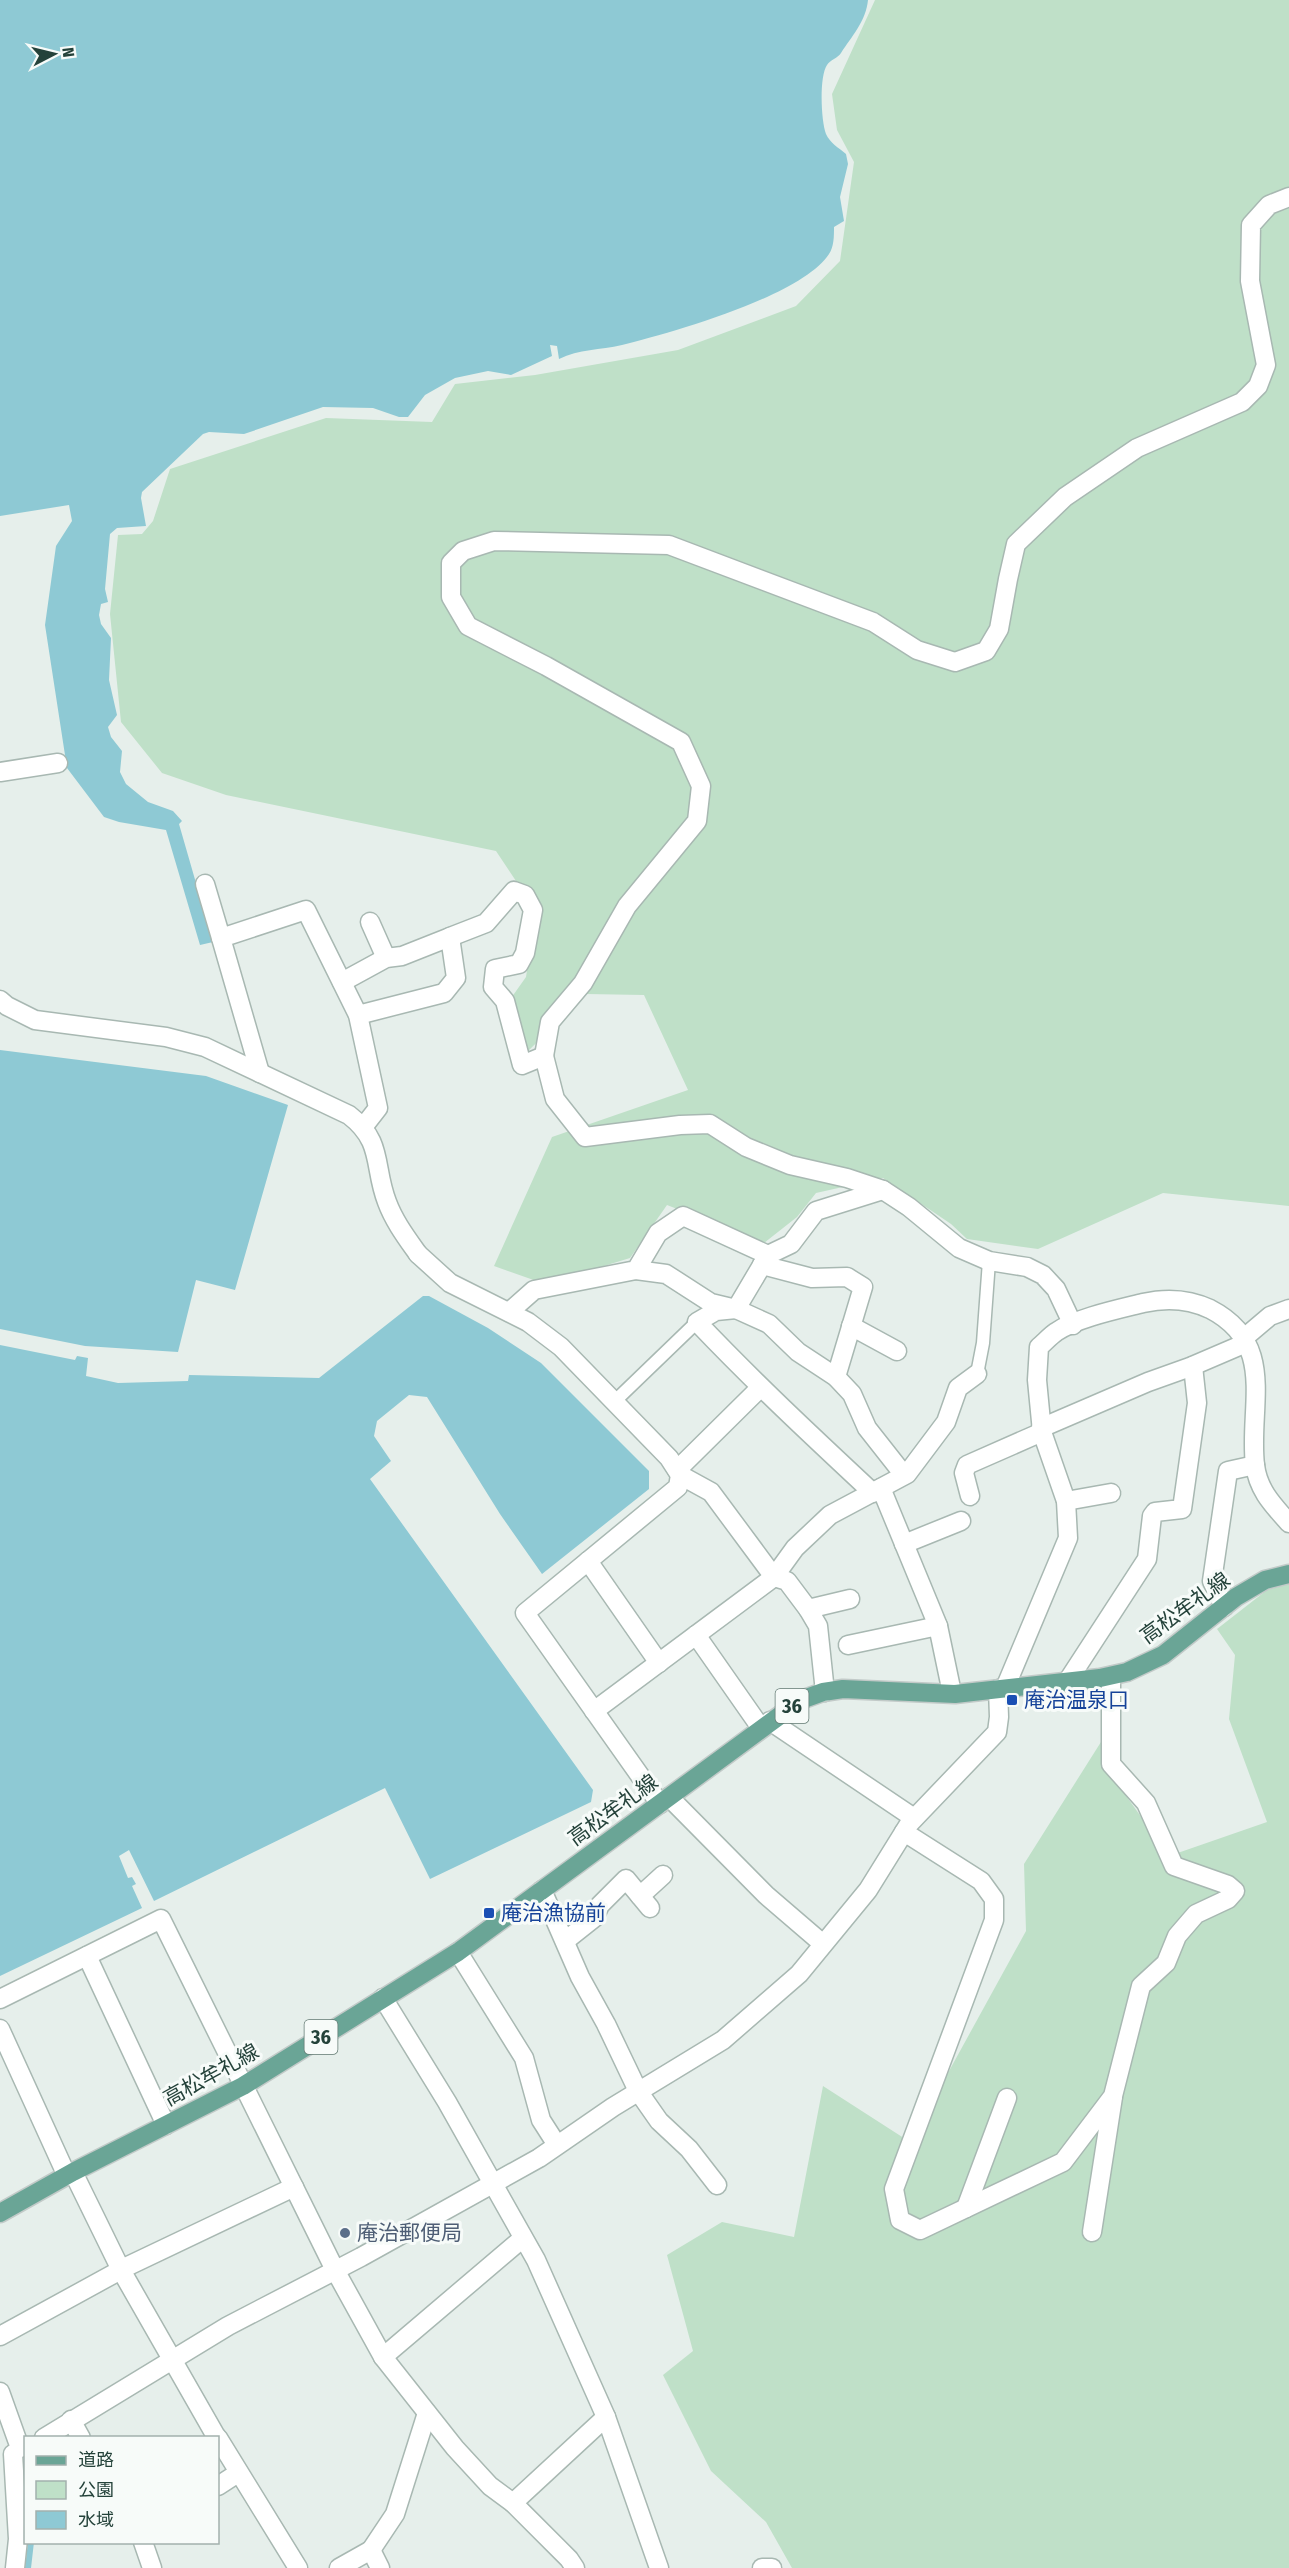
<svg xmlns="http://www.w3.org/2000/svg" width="1289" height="2568" font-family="'Fira Sans Condensed','Noto Sans JP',sans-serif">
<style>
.green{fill:#bfe0c8}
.water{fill:#8ec9d4}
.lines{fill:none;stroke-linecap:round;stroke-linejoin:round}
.stream{stroke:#8ec9d4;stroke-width:6}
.service-casing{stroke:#a8b8b2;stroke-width:15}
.minor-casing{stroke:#a8b8b2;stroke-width:21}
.tertiary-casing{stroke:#a8b8b2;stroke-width:21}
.primary-casing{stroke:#c2cac8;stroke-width:21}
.service{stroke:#fff;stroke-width:12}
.minor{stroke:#fff;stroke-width:18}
.tertiary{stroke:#fff;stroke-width:18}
.primary{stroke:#6aa596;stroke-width:18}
.transit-dot{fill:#1a4fb4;stroke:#f7fbf9;stroke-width:2}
.service-dot{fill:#5c6f8a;stroke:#f7fbf9;stroke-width:2}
.labels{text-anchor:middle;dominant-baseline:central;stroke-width:6;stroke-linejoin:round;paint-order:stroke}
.shield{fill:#f7fbf9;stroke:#637a73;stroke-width:1.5}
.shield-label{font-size:20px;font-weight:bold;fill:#24423a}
.street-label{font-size:21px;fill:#24423a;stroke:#f7fbf9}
.transit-label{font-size:21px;fill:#164399;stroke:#f7fbf9;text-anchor:start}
.service-label{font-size:21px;fill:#4e5e75;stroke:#f7fbf9;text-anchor:start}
</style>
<rect width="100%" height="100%" fill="#e6efeb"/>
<g class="green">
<polygon points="875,0 1289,0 1289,1206 1163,1193 1038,1249 967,1239 951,1224 883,1178 816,1193 797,1217 764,1243 667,1205 630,1258 545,1284 494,1266 552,1137 688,1090 644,995 586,994 523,1056 509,1001 526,977 536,911 496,851 226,795 162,773 121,722 110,614 118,535 142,534 153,521 170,469 326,418 432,422 455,384 535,375 678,350 796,306 840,261 854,162 837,130 832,94"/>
<polygon points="1289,1584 1289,2568 792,2568 766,2522 711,2471 663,2375 693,2351 667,2255 722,2222 794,2237 823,2086 910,2142 1026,1931 1024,1864 1106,1734 1107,1769 1169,1856 1267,1822 1229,1719 1235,1655 1217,1629 1267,1590"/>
</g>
<g class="water">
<path d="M0 0H868C866 21 852 36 841 53 838 58 830 60 827 65 819 77 821 121 826 134 830 143 839 148 846 154L848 164 840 197 844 221 834 227C834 236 834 247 829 254 802 296 671 333 622 345 600 350 579 349 559 359L557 346 550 345 552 356 511 375 488 371 455 378 425 395 408 417H399L373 408 323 407 244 434 209 432 203 434 142 492 141 498 146 526 117 528 110 534 105 589 108 602 101 604 99 615 101 624 111 638 109 680 117 715 108 727 111 737 122 751 120 772 126 784 148 802 173 811 182 821 179 824 213 942 200 945 166 830 119 822 104 817 67 768 45 625 56 546 72 521 69 505 0 516Z"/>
<polygon points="0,1050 206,1076 288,1105 235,1290 196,1280 178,1352 85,1346 0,1329"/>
<polygon points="423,1296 429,1296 488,1328 541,1363 649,1471 649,1489 542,1574 500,1514 427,1397 409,1395 377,1421 374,1436 391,1461 370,1479 593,1790 591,1802 430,1879 385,1788 154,1901 129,1850 119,1856 128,1878 132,1877 136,1884 132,1886 142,1908 0,1976 0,1345 75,1360 77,1356 88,1358 86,1376 118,1383 188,1381 189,1375 319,1378"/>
</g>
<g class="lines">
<polyline class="stream" points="28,2568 31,2542"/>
<g class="service-casing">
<g id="service">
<polyline points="977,1374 983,1343 989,1261"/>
<polyline points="614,1402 697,1322"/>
</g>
</g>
<g class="minor-casing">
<g id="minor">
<polyline points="0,772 58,763"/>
<polyline points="205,884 221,938"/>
<polyline points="370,922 386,958"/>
<polyline points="450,937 486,923 514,891 525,895 533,910 525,953 519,964 495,969 493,987 505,1001 522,1065 544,1056 555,1099 585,1137 680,1125 710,1124 746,1147 790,1165 847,1178 883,1190 909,1207 959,1248 989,1261 1027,1267 1043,1275 1056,1289 1073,1325"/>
<polyline points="342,982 386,958 402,956 450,937 456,978 444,993 358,1015"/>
<path d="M0 1000 7 1006 35 1020 166 1037 205 1047 349 1115C384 1142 373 1166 387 1202 394 1221 406 1237 418 1254"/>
<polyline points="544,1056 550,1022 583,983 627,906 697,821 701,786 681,742 546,666 468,626 451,597 451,563 463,551 494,541 669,545 873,622 917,650 955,662 986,651 999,629 1008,579 1016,544 1065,497 1137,448 1242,402 1258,386 1266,365 1250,281 1251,225 1269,205 1289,197"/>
<polyline points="260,1073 221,938 306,910 358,1015 378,1108 364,1126"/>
<path d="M768 1255 736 1309 716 1311 697 1322C753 1381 813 1437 873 1493"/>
<polyline points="762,1265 812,1278 847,1277 863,1287 836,1377"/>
<polyline points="636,1270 666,1274 711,1303 736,1309 769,1324 798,1352 836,1377 852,1394 867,1428 904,1475"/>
<polyline points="509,1312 534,1290 636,1270 658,1233 683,1216 768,1255 791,1244 816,1211 883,1190"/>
<polyline points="851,1326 897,1351"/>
<polyline points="1244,1338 1270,1316 1289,1309"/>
<polyline points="1041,1428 1148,1382 1190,1367 1246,1343"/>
<polyline points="677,1470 760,1388"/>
<polyline points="680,1475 711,1492 774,1577 795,1548 830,1515 907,1474 946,1422 958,1388 977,1374"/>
<polyline points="881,1488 938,1626 952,1693"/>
<polyline points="970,1496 964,1473 967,1465 1042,1432"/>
<polyline points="1066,1501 1111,1493"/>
<polyline points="904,1544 961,1521"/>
<polyline points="588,1561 659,1663"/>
<polyline points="1224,1607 1212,1581 1228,1471 1255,1465"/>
<polyline points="808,1609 818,1626 825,1692"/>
<polyline points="696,1635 761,1728"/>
<polyline points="848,1645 938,1626"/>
<polyline points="1067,1682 1147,1559 1152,1516 1155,1512 1182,1509 1197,1403 1193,1366"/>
<path d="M1005 1688 1068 1538 1066 1501 1042 1432 1037 1380 1039 1347C1045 1342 1050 1336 1056 1332 1076 1318 1119 1309 1143 1303 1165 1298 1189 1299 1210 1309 1278 1344 1248 1407 1255 1465 1258 1490 1273 1505 1289 1523"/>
<polyline points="594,1711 774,1577 787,1581 808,1609 850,1599"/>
<polyline points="770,1721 914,1818"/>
<polyline points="669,1797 766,1895 823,1944"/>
<polyline points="904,1832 981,1881 994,1899 994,1920 894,2189 900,2220 920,2230 1063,2162 1113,2096 1141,1986 1166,1963 1177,1936 1196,1914 1228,1899 1235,1891 1228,1885 1174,1866 1146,1803 1111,1764 1111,1676"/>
<polyline points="542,1890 580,1977 606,2024 638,2091 659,2121 689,2149 717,2185"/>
<polyline points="640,1896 663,1875"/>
<polyline points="565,1941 594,1918 600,1905 626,1879 650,1908"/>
<polyline points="458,1952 524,2058 541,2120 557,2145"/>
<polyline points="87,1956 166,2125"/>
<polyline points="383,1998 447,2102 536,2260 606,2417 659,2568"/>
<polyline points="0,1999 161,1919 335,2270 383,2357 455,2448 490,2486 513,2503 569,2559 575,2568"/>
<polyline points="0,2029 67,2176"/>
<polyline points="73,2172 121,2270 217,2438"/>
<polyline points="966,2208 1007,2098"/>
<polyline points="1092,2232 1113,2097"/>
<polyline points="0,2336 128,2266 294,2187"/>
<polyline points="383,2357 523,2238"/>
<polyline points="0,2392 20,2448"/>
<polyline points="71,2420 81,2438"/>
<polyline points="44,2438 228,2326 361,2257 539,2158 613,2107 723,2040 799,1974 868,1890 909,1824 997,1732 999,1717 998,1689"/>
<polyline points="218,2438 298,2568"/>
<polyline points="13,2454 18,2539 15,2568"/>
<polyline points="218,2486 238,2473"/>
<polyline points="513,2503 606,2417"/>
<polyline points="143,2542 152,2568"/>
<polyline points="371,2550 395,2514 427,2413"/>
<polyline points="339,2568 371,2550 380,2568"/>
<polyline points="762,2568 772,2568"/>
</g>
</g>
<g class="tertiary-casing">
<polyline id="tertiary" points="418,1254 450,1283 528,1322 561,1347 669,1458 680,1475 678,1487 525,1613 660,1804"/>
</g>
<g class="primary-casing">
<polyline id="primary" points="0,2213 73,2172 243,2086 458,1952 801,1700 823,1692 843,1689 955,1694 1100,1678 1127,1672 1163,1655 1236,1597 1265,1580 1289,1574"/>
</g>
<use href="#service" class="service"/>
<use href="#minor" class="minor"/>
<use href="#tertiary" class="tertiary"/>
<use href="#primary" class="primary"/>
</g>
<g class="transit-dot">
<rect x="1006" y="1694" width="12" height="12" rx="3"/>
<rect x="483" y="1907" width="12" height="12" rx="3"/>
</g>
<circle class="service-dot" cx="345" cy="2233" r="6"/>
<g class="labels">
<g class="shield">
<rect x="775.5" y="1689" width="33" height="34" rx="4.5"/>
<rect x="304.5" y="2020" width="33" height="34" rx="4.5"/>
</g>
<g class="shield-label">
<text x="792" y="1706">36</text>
<text x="321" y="2037">36</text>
</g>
<g class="street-label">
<text transform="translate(1185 1608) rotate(-36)">高松牟礼線</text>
<text transform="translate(613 1810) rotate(-36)">高松牟礼線</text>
<text transform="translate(211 2075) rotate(-29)">高松牟礼線</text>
</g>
<g class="transit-label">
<text x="1024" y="1700">庵治温泉口</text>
<text x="501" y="1913">庵治漁協前</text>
</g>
<g class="service-label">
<text x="357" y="2233">庵治郵便局</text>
</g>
</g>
<rect x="24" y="2436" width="195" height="108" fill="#f7fbf9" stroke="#a3b1ad" stroke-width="1.5"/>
<rect x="36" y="2456" width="30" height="9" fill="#6aa596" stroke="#a3b1ad" stroke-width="1.5"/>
<text x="78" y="2466" font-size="18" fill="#24423a">道路</text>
<rect x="36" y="2481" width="30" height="18" fill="#bfe0c8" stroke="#a3b1ad" stroke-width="1.5"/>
<text x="78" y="2496" font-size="18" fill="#24423a">公園</text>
<rect x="36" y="2511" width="30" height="18" fill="#8ec9d4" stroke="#a3b1ad" stroke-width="1.5"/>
<text x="78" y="2526" font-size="18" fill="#24423a">水域</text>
<g transform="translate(54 54) rotate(83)" stroke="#f7fbf9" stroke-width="4.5" paint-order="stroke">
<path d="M0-4.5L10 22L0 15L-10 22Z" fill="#24423a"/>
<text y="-9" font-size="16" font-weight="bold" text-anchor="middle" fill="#24423a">N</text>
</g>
</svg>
